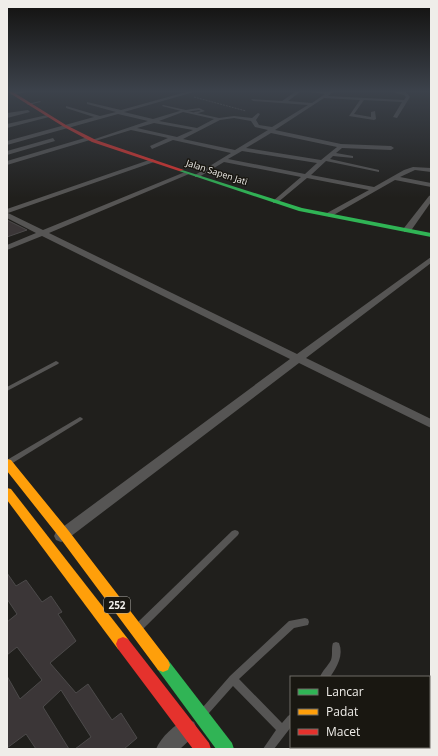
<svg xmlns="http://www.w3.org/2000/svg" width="438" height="756" font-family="'Open Sans',sans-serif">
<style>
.building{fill:#3b3637;stroke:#4c4a4a}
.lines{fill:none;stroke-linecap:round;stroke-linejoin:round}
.path{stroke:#5e5d5c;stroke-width:1;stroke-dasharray:2 1;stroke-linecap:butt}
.lane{fill:#565554;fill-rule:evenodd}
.street{fill:#565554;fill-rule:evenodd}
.fast{fill:#30b455;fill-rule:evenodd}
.slow{fill:#ff9f0a;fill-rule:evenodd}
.jam{fill:#e5322d;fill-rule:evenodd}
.labels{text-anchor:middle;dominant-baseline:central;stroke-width:3;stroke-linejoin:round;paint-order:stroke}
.far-street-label{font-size:9px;fill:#efede9;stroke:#191711}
.shield{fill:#191711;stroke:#afada8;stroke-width:1}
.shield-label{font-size:10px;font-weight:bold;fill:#efede9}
</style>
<rect width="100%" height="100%" fill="#201f1c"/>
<g class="building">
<polygon points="7,220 27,230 7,237"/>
<polygon points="7,573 16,586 26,580 42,602 51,596 62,612 58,614 76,641 50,663 76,693 88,684 112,720 121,713 137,738 124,749 75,749 91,737 61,690 43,707 69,749 36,749 26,734 7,748 7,676 20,699 42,680 17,647 7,655 7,622 17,614 7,599"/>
</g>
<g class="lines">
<polyline class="path" points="194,97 246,111"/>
<g class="lane">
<polygon points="40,101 41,102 28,105 27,104"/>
<polygon points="163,105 186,110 199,108 205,111 195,114 194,112 201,111 199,110 185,112 162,106"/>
<polygon points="56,361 58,362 59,363 58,364 7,391 7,387"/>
<polygon points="80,417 82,418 83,419 82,420 11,464 7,464 7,460"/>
<polygon points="235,530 238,531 239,533 238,535 144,628 141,629 138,628 137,625 138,622 232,531"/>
<polygon points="305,618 308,619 309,622 308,625 294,628 239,679 282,723 288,716 291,714 291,727 274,749 263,749 265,746 276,730 233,686 209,713 206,715 203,713 201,710 203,707 230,676 289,621"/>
<path d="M336 642 339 643C344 655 337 667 330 677H320C322 671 328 666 331 660 333 654 331 648 333 643Z"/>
</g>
<g class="street">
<polygon points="15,92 27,92 12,95 10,94"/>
<path d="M186 92H194L124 112 153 119 183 110 219 118 234 116 252 118 258 113 260 114 256 120 259 125 272 127 308 105 253 101 251 99 282 101 295 92H300L288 101 312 103 325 94 309 92H333L328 96 404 100 406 97 404 95 392 92H406L410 97 397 118 393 117 402 102 364 100 354 114 371 117V112L375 111 376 119 374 120 349 116 360 100 324 98 275 130 341 144 391 146 394 148 391 150 342 148 336 153 353 156V158L333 156 330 159 379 170V172L326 161 311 175 374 187 404 170 413 167 431 168V172L415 170 400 177 431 183V187L395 180 330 217 326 215 327 213 369 190 307 178 277 203H273V201L301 177 224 162 199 177H195V175L231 153 173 140 152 149 150 146 168 138 131 130 92 142V140L148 121 118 114 7 145V141L94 117 66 108V106L100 116 116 112 87 104V102L121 110ZM183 112 214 119 197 128 159 121ZM234 118 251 121 255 127 268 130 235 150 183 139 220 120ZM154 123 193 130 177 137 137 128ZM271 133 337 147 321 160 246 148ZM242 151 317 163 305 174 228 159Z"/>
<polygon points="28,110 30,112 7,118 7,113"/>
<polygon points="47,115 49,117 7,128 7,124"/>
<polygon points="88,137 90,140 7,165 7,161"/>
<polygon points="53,138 55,141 7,155 7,151"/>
<polygon points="152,159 154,160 154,162 8,213 43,230 185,172 189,172 189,174 49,233 297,354 431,257 431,263 306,358 431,419 431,428 299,363 66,540 61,542 56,540 54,536 56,532 290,359 42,236 7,250 7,245 36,233 7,218 7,209"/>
<polygon points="431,195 431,202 410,232 404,232 404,228 429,196"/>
<path d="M187 719 194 722 197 729 194 736 180 749H156C161 737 175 724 187 719Z"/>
</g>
<g class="fast">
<polygon points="179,169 302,208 431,233 431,237 299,211 179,171"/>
<polygon points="163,658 168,660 232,743 234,749 216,749 158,670 156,665 158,660"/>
</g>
<g class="slow">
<polygon points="7,459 11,460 68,530 168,660 170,665 168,670 163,672 158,670 60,538 7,471"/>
<polygon points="7,488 11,489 128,639 130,644 128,649 123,651 118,649 7,500"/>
</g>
<g class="jam">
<polygon points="8,92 13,92 66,125 96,140 184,170 179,171 92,142 64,127"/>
<polygon points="123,637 128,639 209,743 211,749 193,749 118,649 116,644 118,639"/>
</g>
</g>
<linearGradient id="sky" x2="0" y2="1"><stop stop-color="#12110f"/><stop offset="0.46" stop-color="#3c424b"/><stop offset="1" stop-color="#3c424b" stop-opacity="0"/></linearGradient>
<rect width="438" height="198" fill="url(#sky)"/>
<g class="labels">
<g class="far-street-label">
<text transform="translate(217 172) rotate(18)">Jalan Sapen Jati</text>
</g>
<rect class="shield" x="104" y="597" width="26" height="16" rx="3"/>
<g class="shield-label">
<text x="117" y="605">252</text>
</g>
</g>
<rect width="438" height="756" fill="none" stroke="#efede9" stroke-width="16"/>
<rect x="290" y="676" width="140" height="72" fill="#191711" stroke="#6f6d67"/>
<rect x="298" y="689" width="20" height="6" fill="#30b455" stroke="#6f6d67"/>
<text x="326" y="696" font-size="12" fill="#efede9">Lancar</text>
<rect x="298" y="709" width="20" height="6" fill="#ff9f0a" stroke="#6f6d67"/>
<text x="326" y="716" font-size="12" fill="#efede9">Padat</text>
<rect x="298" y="729" width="20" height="6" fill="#e5322d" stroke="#6f6d67"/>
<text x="326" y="736" font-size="12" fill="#efede9">Macet</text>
</svg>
